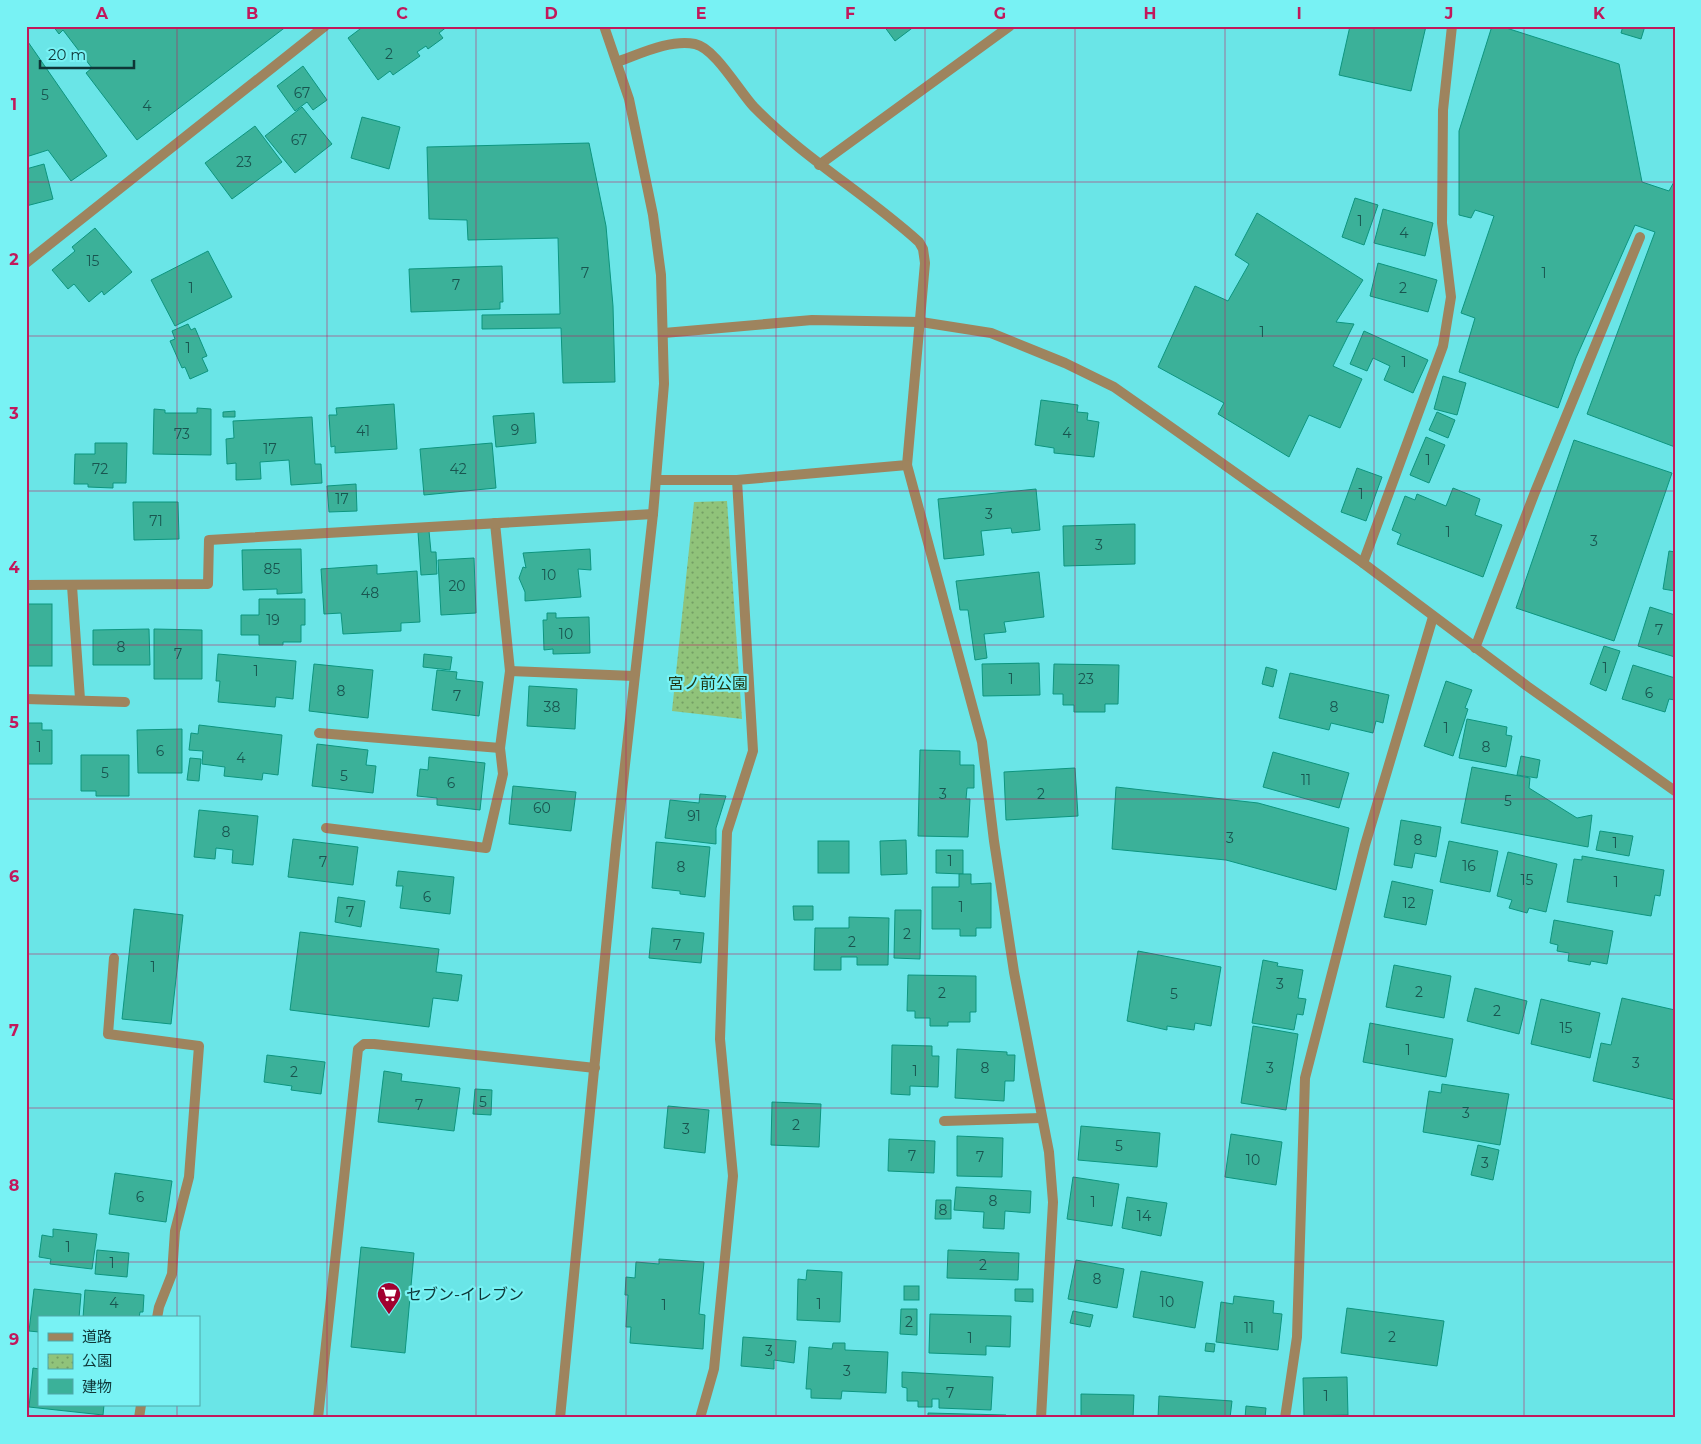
<svg xmlns="http://www.w3.org/2000/svg" width="1701" height="1444" font-family="Montserrat,'Noto Sans JP',sans-serif">
<style>
.park{fill:url(#park-dots)}
.building{fill:#3bb199;stroke:#0d957f}
.lines{fill:none;stroke-linecap:round;stroke-linejoin:round}
.service{stroke:#9e845e;stroke-width:10}
.minor{stroke:#9e845e;stroke-width:10}
.tertiary{stroke:#9e845e;stroke-width:10}
.grid{fill:none;stroke:#c2185b;stroke-width:1;stroke-opacity:0.55}
.labels{text-anchor:middle;dominant-baseline:central;stroke-width:4.5;stroke-linejoin:round;paint-order:stroke}
.number-label{font-size:14px;fill:#195550}
.park-label{font-size:16px;fill:#203814;stroke:#78f2f4}
.poi-label{font-size:16px;fill:#0e3637;stroke:#78f2f4;text-anchor:start}
.neatline{fill:none;stroke:#c2185b;stroke-width:2}
.grid-label{font-size:16px;text-anchor:middle;font-weight:bold;fill:#c2185b}
</style>
<defs>
<pattern id="park-dots" width="8" height="8" patternUnits="userSpaceOnUse" patternTransform="scale(1.25)"><rect width="8" height="8" fill="#90c37a"/><path d="M2 2h.1M6 6h.1" fill="none" stroke="#749f65" stroke-width="1.8" stroke-linecap="round"/></pattern>
</defs>
<rect width="100%" height="100%" fill="#6ae5e7"/>
<polygon class="park" points="727,501 742,719 672,711 694,502"/>
<g class="building">
<polygon points="53,26 287,26 137,140 86,73 92,68 63,30 59,34"/>
<polygon points="364,26 448,26 439,33 443,38 428,49 426,46 417,52 420,56 393,75 390,71 378,80 348,38"/>
<polygon points="884,26 915,26 895,41"/>
<polygon points="1350,26 1426,26 1411,91 1339,75"/>
<polygon points="1492,26 1500,26 1619,64 1642,182 1669,191 1675,180 1675,447 1587,414 1655,232 1635,225 1576,358 1558,408 1459,372 1475,318 1461,313 1494,216 1475,210 1471,218 1459,215 1459,131"/>
<polygon points="1623,26 1645,26 1641,39 1621,33"/>
<polygon points="26,39 107,156 71,181 48,150 26,157"/>
<polygon points="303,66 327,100 313,110 307,102 295,111 277,86"/>
<polygon points="302,107 332,144 295,173 265,136"/>
<polygon points="362,117 400,127 389,169 351,158"/>
<polygon points="255,126 282,162 232,199 205,163"/>
<polygon points="589,143 606,226 613,306 615,382 563,383 561,328 482,329 482,315 560,314 558,238 468,240 467,220 429,219 427,147"/>
<polygon points="44,164 53,199 26,206 26,169"/>
<polygon points="1355,198 1378,205 1364,245 1342,237"/>
<polygon points="1383,209 1433,223 1425,256 1374,243"/>
<polygon points="1257,213 1363,280 1336,322 1354,324 1333,366 1362,379 1340,428 1309,415 1289,457 1218,414 1224,403 1158,367 1195,286 1228,301 1249,264 1235,255"/>
<polygon points="95,228 132,272 104,295 102,291 89,302 74,284 68,289 52,270 75,251 72,247"/>
<polygon points="208,251 232,297 175,326 151,280"/>
<polygon points="1378,263 1437,280 1428,312 1370,296"/>
<polygon points="502,266 503,302 500,302 500,309 411,312 409,269"/>
<polygon points="188,324 191,330 195,328 207,356 202,358 208,371 190,379 185,367 182,368 170,341 175,339 172,331"/>
<polygon points="1364,331 1428,360 1413,393 1384,380 1390,366 1373,358 1367,371 1350,364"/>
<polygon points="1443,376 1466,383 1457,415 1434,409"/>
<polygon points="1041,400 1078,405 1077,412 1088,413 1087,420 1099,422 1094,457 1054,453 1054,448 1035,445"/>
<polygon points="394,404 397,449 335,453 335,446 331,447 329,415 337,415 336,408"/>
<polygon points="197,408 211,409 211,455 153,454 154,409 165,410 165,413 197,413"/>
<polygon points="235,411 235,417 223,417 223,412"/>
<polygon points="1437,412 1455,420 1448,438 1429,430"/>
<polygon points="534,413 536,443 496,447 493,416"/>
<polygon points="312,417 315,464 321,464 322,483 291,485 289,460 260,462 261,479 236,480 236,463 227,464 226,439 234,438 233,421"/>
<polygon points="1426,437 1445,445 1429,483 1410,475"/>
<polygon points="1574,440 1672,473 1614,641 1516,608"/>
<polygon points="95,443 127,443 126,483 113,483 113,488 88,487 88,484 74,484 75,454 95,454"/>
<polygon points="492,443 496,488 424,495 420,449"/>
<polygon points="1357,468 1382,477 1366,521 1341,512"/>
<polygon points="356,484 357,511 329,512 327,486"/>
<polygon points="1453,488 1480,499 1475,515 1502,525 1483,577 1397,544 1401,534 1392,530 1405,496 1415,500 1417,494 1446,506"/>
<polygon points="1036,489 1040,530 1012,533 1011,528 981,531 984,555 944,559 938,499"/>
<polygon points="133,502 178,502 179,539 134,540"/>
<polygon points="1135,524 1135,564 1064,566 1063,526"/>
<polygon points="429,531 431,552 436,552 437,574 421,575 418,532"/>
<polygon points="301,549 302,593 277,594 277,589 243,590 242,550"/>
<polygon points="590,549 591,570 578,569 581,597 525,601 525,592 519,578 523,567 526,568 523,553"/>
<polygon points="1669,551 1675,552 1675,591 1663,589"/>
<polygon points="474,558 476,613 441,615 438,560"/>
<polygon points="377,565 377,574 417,571 420,622 401,623 401,631 343,634 341,613 324,614 321,569"/>
<polygon points="1039,572 1044,617 1004,622 1006,632 984,634 987,658 975,660 968,610 960,610 956,581"/>
<polygon points="259,599 305,599 305,625 301,625 301,642 283,642 283,645 259,645 259,635 241,635 241,615 259,615"/>
<rect x="26" y="604" width="26" height="62"/>
<polygon points="1650,607 1675,615 1675,657 1638,646"/>
<polygon points="547,613 556,613 556,618 589,617 590,653 553,654 553,649 544,650 543,620 547,620"/>
<polygon points="149,629 150,665 93,665 93,630"/>
<polygon points="154,629 202,630 202,679 154,679"/>
<polygon points="1604,646 1620,651 1606,691 1590,684"/>
<polygon points="218,654 296,661 293,699 276,697 275,707 218,702 220,681 216,681"/>
<polygon points="424,654 452,657 450,670 423,667"/>
<polygon points="1039,663 1040,695 983,696 982,664"/>
<polygon points="314,664 373,670 368,718 309,711"/>
<polygon points="1054,664 1119,665 1118,704 1105,704 1105,712 1074,712 1074,705 1063,705 1063,694 1053,694"/>
<polygon points="1633,665 1675,678 1675,700 1669,699 1665,712 1622,699"/>
<polygon points="1266,667 1277,670 1273,687 1262,684"/>
<polygon points="437,670 457,672 456,679 483,682 479,716 432,710"/>
<polygon points="1290,673 1389,695 1383,723 1376,721 1373,733 1331,723 1329,730 1279,718"/>
<polygon points="1446,681 1472,690 1465,708 1468,709 1453,756 1424,746"/>
<polygon points="529,686 577,689 575,729 527,726"/>
<polygon points="1467,719 1507,727 1506,735 1512,736 1506,767 1459,758"/>
<polygon points="26,723 42,723 42,730 52,730 52,764 26,764"/>
<polygon points="199,725 282,735 278,775 263,773 262,780 224,776 225,767 202,764 203,751 189,750 191,733 198,734"/>
<polygon points="182,729 182,773 138,773 137,730"/>
<polygon points="317,744 368,750 366,765 376,766 373,793 312,786"/>
<polygon points="920,750 960,751 960,765 974,765 974,788 967,788 966,799 970,799 968,837 918,836"/>
<polygon points="1273,752 1349,773 1339,808 1263,787"/>
<polygon points="81,755 129,755 129,796 96,796 96,791 81,791"/>
<polygon points="1521,756 1540,760 1537,778 1517,775"/>
<polygon points="429,757 485,763 480,810 437,805 437,798 417,796 420,769 428,770"/>
<polygon points="190,758 201,759 199,781 187,780"/>
<polygon points="1472,767 1530,778 1529,788 1577,818 1592,815 1588,847 1461,823"/>
<polygon points="1075,768 1078,816 1006,820 1004,772"/>
<polygon points="513,786 576,792 571,831 509,824"/>
<polygon points="1116,787 1258,803 1349,828 1336,890 1226,860 1112,849"/>
<polygon points="700,794 726,796 716,828 716,844 665,838 670,800 699,803"/>
<polygon points="199,810 258,816 253,865 232,863 233,850 216,848 215,859 194,857"/>
<polygon points="1401,820 1441,827 1436,857 1415,853 1412,868 1394,865"/>
<polygon points="1600,831 1633,836 1629,856 1596,850"/>
<polygon points="293,839 358,847 353,885 288,877"/>
<polygon points="906,840 907,874 881,875 880,841"/>
<rect x="818" y="841" width="31" height="32"/>
<polygon points="1449,841 1498,851 1490,892 1440,882"/>
<polygon points="656,842 710,847 705,897 680,894 680,891 652,888"/>
<polygon points="936,850 963,850 963,874 936,873"/>
<polygon points="1508,852 1557,864 1546,912 1529,908 1527,913 1509,908 1512,900 1497,896"/>
<polygon points="1582,856 1664,870 1660,896 1655,895 1651,916 1567,902 1574,859 1582,860"/>
<polygon points="398,871 454,877 450,914 400,908 403,886 396,886"/>
<polygon points="959,874 971,874 971,884 991,883 991,928 976,928 976,936 960,936 960,929 932,929 932,887 959,887"/>
<polygon points="1392,881 1433,890 1426,925 1384,917"/>
<polygon points="338,897 365,901 361,927 335,922"/>
<polygon points="793,906 813,906 813,920 794,920"/>
<polygon points="134,909 183,915 171,1024 122,1019"/>
<polygon points="895,910 921,910 920,959 894,958"/>
<polygon points="849,917 889,918 888,965 857,965 857,957 841,957 841,970 814,970 815,928 849,928"/>
<polygon points="1554,920 1613,931 1607,964 1591,961 1590,965 1568,961 1569,953 1557,951 1558,945 1550,943"/>
<polygon points="652,928 704,933 701,963 649,958"/>
<polygon points="300,932 439,949 436,972 462,975 458,1001 433,998 429,1027 290,1010"/>
<polygon points="1138,951 1221,967 1211,1026 1195,1023 1194,1030 1167,1026 1167,1030 1127,1021"/>
<polygon points="1263,960 1278,963 1277,966 1303,970 1298,998 1306,999 1303,1015 1297,1014 1294,1030 1252,1023"/>
<polygon points="1394,965 1451,976 1444,1018 1386,1007"/>
<polygon points="908,975 976,976 976,1012 970,1012 970,1022 948,1022 948,1026 930,1026 930,1018 915,1018 915,1011 907,1011"/>
<polygon points="1475,988 1527,1001 1519,1034 1467,1021"/>
<polygon points="1622,998 1675,1010 1675,1100 1593,1081 1601,1043 1611,1045"/>
<polygon points="1541,999 1600,1013 1590,1058 1531,1044"/>
<polygon points="1370,1023 1453,1039 1446,1077 1363,1062"/>
<polygon points="1253,1026 1298,1034 1286,1110 1241,1103"/>
<polygon points="892,1045 932,1046 932,1056 939,1056 938,1087 910,1086 910,1095 891,1094"/>
<polygon points="957,1049 1007,1052 1007,1055 1015,1055 1014,1081 1005,1081 1004,1101 955,1098"/>
<polygon points="267,1055 325,1062 321,1094 291,1090 292,1086 264,1082"/>
<polygon points="384,1071 402,1074 401,1081 460,1088 454,1131 378,1122"/>
<polygon points="1442,1084 1509,1094 1500,1145 1423,1132 1429,1091 1441,1093"/>
<polygon points="475,1089 492,1090 491,1115 473,1114"/>
<polygon points="772,1102 821,1104 819,1147 771,1145"/>
<polygon points="668,1106 709,1110 705,1153 664,1148"/>
<polygon points="1081,1126 1160,1133 1157,1167 1078,1160"/>
<polygon points="1231,1134 1282,1142 1276,1185 1225,1177"/>
<polygon points="957,1136 1003,1138 1002,1177 957,1176"/>
<polygon points="889,1139 935,1141 934,1173 888,1171"/>
<polygon points="1478,1145 1499,1150 1493,1180 1471,1175"/>
<polygon points="115,1173 172,1181 166,1222 109,1214"/>
<polygon points="1073,1177 1119,1184 1112,1226 1067,1219"/>
<polygon points="956,1187 1031,1191 1030,1213 1005,1211 1004,1229 983,1228 984,1212 954,1210"/>
<polygon points="1127,1197 1167,1203 1161,1236 1122,1228"/>
<polygon points="936,1200 951,1200 951,1219 935,1219"/>
<polygon points="53,1229 97,1234 92,1269 50,1264 51,1259 39,1257 42,1235 53,1237"/>
<polygon points="361,1247 414,1253 405,1353 351,1347"/>
<polygon points="97,1250 129,1253 127,1277 95,1274"/>
<polygon points="948,1250 1019,1253 1018,1280 947,1278"/>
<polygon points="659,1259 704,1262 699,1314 705,1315 703,1349 630,1343 631,1327 626,1327 628,1295 625,1295 626,1277 635,1278 636,1262 659,1264"/>
<polygon points="1076,1260 1124,1269 1117,1308 1068,1299"/>
<polygon points="807,1270 842,1272 840,1322 797,1320 798,1279 806,1280"/>
<polygon points="1141,1271 1203,1282 1195,1328 1133,1317"/>
<rect x="904" y="1286" width="15" height="14"/>
<polygon points="34,1289 81,1294 79,1318 39,1318 39,1332 29,1331"/>
<polygon points="1015,1289 1033,1289 1033,1302 1015,1301"/>
<polygon points="85,1290 144,1295 143,1312 140,1312 139,1318 83,1318"/>
<polygon points="1234,1296 1274,1301 1273,1313 1282,1314 1278,1350 1216,1342 1221,1302 1233,1304"/>
<polygon points="1347,1308 1444,1321 1437,1366 1341,1353"/>
<polygon points="901,1309 917,1309 917,1335 900,1334"/>
<polygon points="1073,1311 1093,1315 1090,1327 1070,1323"/>
<polygon points="930,1314 1011,1316 1010,1347 986,1346 986,1355 929,1353"/>
<polygon points="743,1337 796,1341 794,1363 774,1360 774,1369 741,1366"/>
<polygon points="833,1343 845,1343 845,1350 888,1352 886,1393 842,1391 841,1399 811,1398 811,1389 806,1389 809,1347 832,1349"/>
<polygon points="1206,1343 1215,1344 1214,1352 1205,1351"/>
<polygon points="33,1368 39,1369 39,1405 104,1405 103,1415 29,1407"/>
<polygon points="902,1372 993,1377 991,1410 939,1408 939,1399 932,1399 932,1407 918,1407 918,1401 907,1401 907,1388 902,1387"/>
<polygon points="1347,1377 1348,1415 1304,1416 1303,1378"/>
<polygon points="1081,1394 1134,1395 1133,1418 1081,1418"/>
<polygon points="1159,1396 1232,1401 1230,1418 1158,1418"/>
<polygon points="1246,1406 1266,1408 1265,1418 1245,1418"/>
<polygon points="928,1413 1006,1415 1006,1418 928,1418"/>
</g>
<g class="lines">
<g class="service">
<polyline points="819,165 1010,26"/>
<polyline points="1363,563 1443,346 1451,297 1442,223 1443,110 1452,26"/>
<polyline points="72,586 80,699"/>
<polyline points="1475,648 1535,492 1640,237"/>
<polyline points="510,671 634,676"/>
<polyline points="26,699 125,702"/>
<polyline points="319,733 500,748"/>
<polyline points="326,828 486,848 503,774 500,748 510,671 495,523"/>
<polyline points="114,958 108,1034 199,1046 189,1177 175,1231 172,1274 159,1307 157,1318"/>
<polyline points="944,1121 1041,1118"/>
<polyline points="139,1418 141,1405"/>
</g>
<g class="minor">
<path d="M617 62C640 54 670 39 695 44 715 48 739 91 754 107 805 159 866 194 919 242L923 249 925 263 907 465 737 480 753 751 727 832 720 1039 733 1176 714 1369 700 1418"/>
<polyline points="907,465 982,742 994,841 1014,972 1049,1152 1053,1202 1041,1418"/>
<polyline points="657,480 737,480"/>
<polyline points="26,585 208,584 209,540 653,514"/>
<polyline points="318,1418 358,1049 364,1044 374,1044 595,1068"/>
<polyline points="1285,1418 1297,1337 1305,1078 1365,845 1433,617"/>
</g>
<g class="tertiary">
<polyline points="26,263 325,26"/>
<polyline points="664,333 812,320 921,322 991,333 1065,363 1114,387 1161,420 1363,563 1527,686 1675,791"/>
<polyline points="560,1418 616,845 653,514 664,384 661,275 653,215 629,99 604,26"/>
</g>
</g>
<path class="grid" d="M177 26V1318M327 26V1418M476 26V1418M626 26V1418M776 26V1418M925 26V1418M1075 26V1418M1225 26V1418M1374 26V1418M1524 26V1418M26 182H1675M26 336H1675M26 491H1675M26 645H1675M26 799H1675M26 954H1675M26 1108H1675M26 1262H1675M177 1405V1418"/>
<defs>
<g id="supermarket-pin" transform="scale(1.25)"><path d="M0 17L-7.5 6A9.5 9.5 0 1 1 7.5 6Z" fill="#a20130" stroke="#78f2f4"/><path d="M-6-5.5h2.5l.6 2H6L4.5 2H-2.5L-4.4-4H-6ZM-1.5 3.2a1.3 1.3 0 1 0 .1 0ZM3 3.2a1.3 1.3 0 1 0 .1 0Z" fill="#fff"/></g>
</defs>
<g fill-rule="evenodd">
<use href="#supermarket-pin" x="389" y="1294"/>
</g>
<g class="labels">
<g class="number-label">
<text x="389" y="54">2</text>
<text x="302" y="93">67</text>
<text x="45" y="95">5</text>
<text x="147" y="106">4</text>
<text x="299" y="140">67</text>
<text x="244" y="162">23</text>
<text x="1360" y="221">1</text>
<text x="1404" y="233">4</text>
<text x="93" y="261">15</text>
<text x="585" y="273">7</text>
<text x="1544" y="273">1</text>
<text x="456" y="285">7</text>
<text x="191" y="288">1</text>
<text x="1403" y="288">2</text>
<text x="1262" y="332">1</text>
<text x="188" y="348">1</text>
<text x="1404" y="362">1</text>
<text x="515" y="430">9</text>
<text x="363" y="431">41</text>
<text x="1067" y="433">4</text>
<text x="182" y="434">73</text>
<text x="270" y="449">17</text>
<text x="1428" y="460">1</text>
<text x="100" y="469">72</text>
<text x="458" y="469">42</text>
<text x="1361" y="494">1</text>
<text x="342" y="499">17</text>
<text x="989" y="514">3</text>
<text x="156" y="521">71</text>
<text x="1448" y="532">1</text>
<text x="1594" y="541">3</text>
<text x="1099" y="545">3</text>
<text x="272" y="569">85</text>
<text x="549" y="575">10</text>
<text x="457" y="586">20</text>
<text x="370" y="593">48</text>
<text x="273" y="620">19</text>
<text x="1659" y="630">7</text>
<text x="566" y="634">10</text>
<text x="121" y="647">8</text>
<text x="178" y="654">7</text>
<text x="1605" y="668">1</text>
<text x="256" y="671">1</text>
<text x="1011" y="679">1</text>
<text x="1086" y="679">23</text>
<text x="341" y="691">8</text>
<text x="1649" y="693">6</text>
<text x="457" y="696">7</text>
<text x="552" y="707">38</text>
<text x="1334" y="707">8</text>
<text x="1446" y="728">1</text>
<text x="39" y="747">1</text>
<text x="1486" y="747">8</text>
<text x="160" y="751">6</text>
<text x="241" y="758">4</text>
<text x="105" y="773">5</text>
<text x="344" y="776">5</text>
<text x="1306" y="780">11</text>
<text x="451" y="783">6</text>
<text x="943" y="794">3</text>
<text x="1041" y="794">2</text>
<text x="1508" y="801">5</text>
<text x="542" y="808">60</text>
<text x="694" y="816">91</text>
<text x="226" y="832">8</text>
<text x="1230" y="838">3</text>
<text x="1418" y="840">8</text>
<text x="1615" y="843">1</text>
<text x="950" y="861">1</text>
<text x="323" y="862">7</text>
<text x="1469" y="866">16</text>
<text x="681" y="867">8</text>
<text x="1527" y="880">15</text>
<text x="1616" y="882">1</text>
<text x="427" y="897">6</text>
<text x="1409" y="903">12</text>
<text x="961" y="907">1</text>
<text x="350" y="912">7</text>
<text x="907" y="934">2</text>
<text x="852" y="942">2</text>
<text x="677" y="945">7</text>
<text x="153" y="967">1</text>
<text x="1280" y="984">3</text>
<text x="1419" y="992">2</text>
<text x="942" y="993">2</text>
<text x="1174" y="994">5</text>
<text x="1497" y="1011">2</text>
<text x="1566" y="1028">15</text>
<text x="1408" y="1050">1</text>
<text x="1636" y="1063">3</text>
<text x="985" y="1068">8</text>
<text x="1270" y="1068">3</text>
<text x="915" y="1071">1</text>
<text x="294" y="1072">2</text>
<text x="483" y="1102">5</text>
<text x="419" y="1105">7</text>
<text x="1466" y="1113">3</text>
<text x="796" y="1125">2</text>
<text x="686" y="1129">3</text>
<text x="1119" y="1146">5</text>
<text x="912" y="1156">7</text>
<text x="980" y="1157">7</text>
<text x="1253" y="1160">10</text>
<text x="1485" y="1163">3</text>
<text x="140" y="1197">6</text>
<text x="993" y="1201">8</text>
<text x="1093" y="1202">1</text>
<text x="943" y="1210">8</text>
<text x="1144" y="1216">14</text>
<text x="68" y="1247">1</text>
<text x="112" y="1263">1</text>
<text x="983" y="1265">2</text>
<text x="1097" y="1279">8</text>
<text x="1167" y="1302">10</text>
<text x="114" y="1303">4</text>
<text x="819" y="1304">1</text>
<text x="664" y="1305">1</text>
<text x="909" y="1322">2</text>
<text x="1249" y="1328">11</text>
<text x="1392" y="1337">2</text>
<text x="970" y="1338">1</text>
<text x="769" y="1351">3</text>
<text x="847" y="1371">3</text>
<text x="950" y="1393">7</text>
<text x="1326" y="1396">1</text>
</g>
<g class="park-label">
<text x="708" y="683">宮ノ前公園</text>
</g>
<g class="poi-label">
<text x="406" y="1294">セブン-イレブン</text>
</g>
</g>
<rect width="1701" height="1444" fill="none" stroke="#78f2f4" stroke-width="55"/>
<rect x="38" y="1316" width="162" height="90" fill="#78f2f4" stroke="#4ea7a8"/>
<rect x="48" y="1333" width="25" height="8" fill="#9e845e" stroke="#4ea7a8"/>
<text x="82" y="1342" font-size="15" fill="#0e3637">道路</text>
<rect x="48" y="1354" width="25" height="15" fill="url(#park-dots)" stroke="#4ea7a8"/>
<text x="82" y="1366" font-size="15" fill="#0e3637">公園</text>
<rect x="48" y="1379" width="25" height="15" fill="#3bb199" stroke="#4ea7a8"/>
<text x="82" y="1392" font-size="15" fill="#0e3637">建物</text>
<path d="M40 60v8h94v-8" fill="none" stroke="#0e3637" stroke-width="2.5"/>
<text x="48" y="60" font-size="15" fill="#0e3637" stroke="#78f2f4" stroke-width="4" paint-order="stroke">20 m</text>
<rect x="28" y="28" width="1646" height="1388" class="neatline"/>
<g class="grid-label">
<text x="102" y="19">A</text>
<text x="252" y="19">B</text>
<text x="402" y="19">C</text>
<text x="551" y="19">D</text>
<text x="701" y="19">E</text>
<text x="850" y="19">F</text>
<text x="1000" y="19">G</text>
<text x="1150" y="19">H</text>
<text x="1299" y="19">I</text>
<text x="1449" y="19">J</text>
<text x="1599" y="19">K</text>
<text x="14" y="110">1</text>
<text x="14" y="265">2</text>
<text x="14" y="419">3</text>
<text x="14" y="573">4</text>
<text x="14" y="728">5</text>
<text x="14" y="882">6</text>
<text x="14" y="1036">7</text>
<text x="14" y="1191">8</text>
<text x="14" y="1345">9</text>
</g>
</svg>
